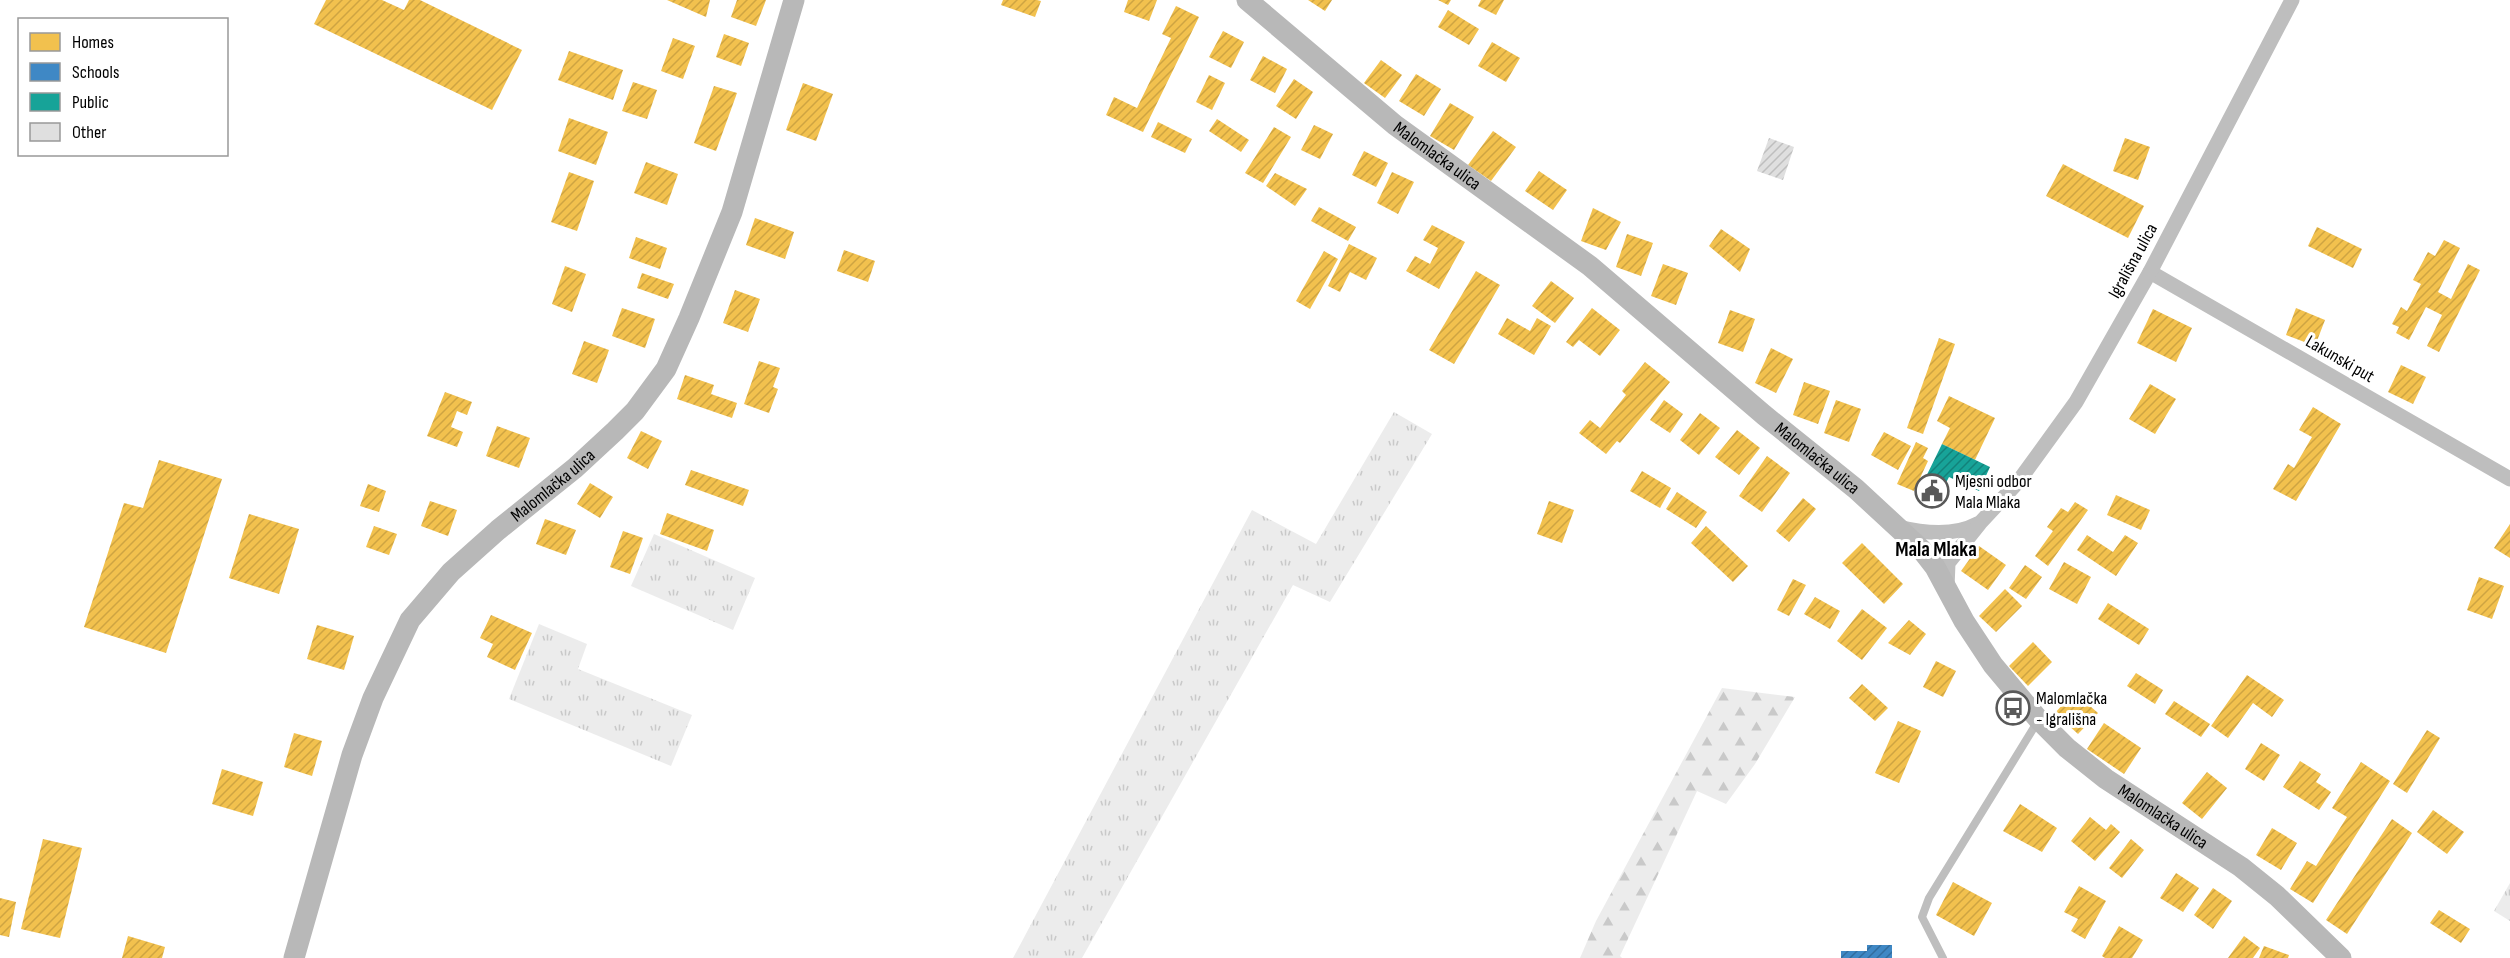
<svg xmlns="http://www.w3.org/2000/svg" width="2510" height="958" font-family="'Sofia Sans Condensed',sans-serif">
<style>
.grass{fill:url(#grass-tufts)}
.forest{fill:url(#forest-firs)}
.homes{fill:url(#homes-hatch)}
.schools{fill:url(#schools-hatch)}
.public{fill:url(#public-hatch)}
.building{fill:url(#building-hatch)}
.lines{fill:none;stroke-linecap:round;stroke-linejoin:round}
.lane{stroke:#bebebe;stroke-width:8}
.street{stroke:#bebebe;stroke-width:15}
.secondary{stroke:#b8b8b8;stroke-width:21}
.labels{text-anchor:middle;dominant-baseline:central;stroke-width:6;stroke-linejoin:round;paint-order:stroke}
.street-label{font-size:18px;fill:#000;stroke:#fff}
.poi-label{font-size:18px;fill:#000;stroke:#fff;text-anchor:start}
.quarter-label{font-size:21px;font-weight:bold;fill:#000;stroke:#fff}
</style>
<defs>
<pattern id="grass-tufts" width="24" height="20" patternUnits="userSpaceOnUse" patternTransform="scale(1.5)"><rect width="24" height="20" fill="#ececec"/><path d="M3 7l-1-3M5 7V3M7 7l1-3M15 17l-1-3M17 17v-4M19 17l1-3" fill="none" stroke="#c9c9c9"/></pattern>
<pattern id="forest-firs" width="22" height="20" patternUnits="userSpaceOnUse" patternTransform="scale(1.5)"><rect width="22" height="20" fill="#ececec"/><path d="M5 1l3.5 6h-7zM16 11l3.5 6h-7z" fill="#c9c9c9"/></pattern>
<pattern id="homes-hatch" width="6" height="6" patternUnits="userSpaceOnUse" patternTransform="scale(1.5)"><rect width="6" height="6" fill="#f2c14e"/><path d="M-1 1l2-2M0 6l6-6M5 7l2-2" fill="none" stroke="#cea442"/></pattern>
<pattern id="schools-hatch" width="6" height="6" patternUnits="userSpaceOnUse" patternTransform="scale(1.5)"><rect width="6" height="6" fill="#3f88c5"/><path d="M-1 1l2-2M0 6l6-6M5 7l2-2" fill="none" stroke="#326d9e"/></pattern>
<pattern id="public-hatch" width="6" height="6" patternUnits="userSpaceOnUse" patternTransform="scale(1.5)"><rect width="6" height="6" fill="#17a398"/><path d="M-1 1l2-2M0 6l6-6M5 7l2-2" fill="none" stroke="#12827a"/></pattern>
<pattern id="building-hatch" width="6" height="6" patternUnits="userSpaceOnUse" patternTransform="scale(1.5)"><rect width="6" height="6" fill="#dfdfdf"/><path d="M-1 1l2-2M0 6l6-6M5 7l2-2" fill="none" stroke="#bebebe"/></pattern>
</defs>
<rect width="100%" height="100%" fill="#fff"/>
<g class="grass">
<polygon points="1394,412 1432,434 1330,602 1293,585 1082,958 1013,958 1252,510 1316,544"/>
<polygon points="654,534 755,578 733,630 631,586"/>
<polygon points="539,624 587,644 578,669 692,715 671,766 509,699"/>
<polygon points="2510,883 2510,921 2494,911"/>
</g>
<polygon class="forest" points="1722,688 1795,697 1755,764 1726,804 1697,791 1620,956 1622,958 1580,958 1596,921"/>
<g class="homes">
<polygon points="326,0 382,0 404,10 409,0 420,0 522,50 492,110 314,24"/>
<polygon points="667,0 710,0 706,17"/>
<polygon points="737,0 766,0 756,26 731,17"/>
<polygon points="1003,0 1037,0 1041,1 1035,17 1001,5"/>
<polygon points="1128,0 1157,0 1149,21 1124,12"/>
<polygon points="1308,0 1332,0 1325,11"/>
<polygon points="1438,0 1451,0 1448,5"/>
<polygon points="1481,0 1504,0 1496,15 1478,6"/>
<polygon points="1176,6 1199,17 1143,132 1106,115 1114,97 1137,108 1171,38 1162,34"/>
<polygon points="1448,10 1479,29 1469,45 1438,27"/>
<polygon points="1223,31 1244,42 1231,68 1209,57"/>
<polygon points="724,34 749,43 741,66 716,57"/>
<polygon points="673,38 695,46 683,79 661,71"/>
<polygon points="1492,42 1520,58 1506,82 1478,66"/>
<polygon points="569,51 623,70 613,100 558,80"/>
<polygon points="1263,56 1287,69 1275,93 1250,80"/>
<polygon points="1381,60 1402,75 1385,98 1364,83"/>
<polygon points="1416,74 1441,89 1424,116 1399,101"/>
<polygon points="1209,75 1225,83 1212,110 1196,102"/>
<polygon points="1294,79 1313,92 1296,119 1276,106"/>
<polygon points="633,82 657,90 647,119 622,111"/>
<polygon points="803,83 833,94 816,141 786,130"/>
<polygon points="714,86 737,93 716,151 694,143"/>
<polygon points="1450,103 1474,117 1454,150 1430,136"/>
<polygon points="569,118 608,132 596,165 558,151"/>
<polygon points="1217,119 1249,140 1241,152 1209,131"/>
<polygon points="1158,122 1192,139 1185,153 1151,137"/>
<polygon points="1314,125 1333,134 1320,159 1301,150"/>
<polygon points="1274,127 1291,137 1263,183 1245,173"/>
<polygon points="1493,131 1516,147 1491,181 1468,165"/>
<polygon points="2125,138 2150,147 2138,180 2113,171"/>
<polygon points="1364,151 1388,163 1376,187 1352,175"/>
<polygon points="646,162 678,174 667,205 634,193"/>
<polygon points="2063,164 2144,206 2128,238 2046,196"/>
<polygon points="1539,171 1567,190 1553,210 1525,191"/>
<polygon points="569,172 594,181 577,231 551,222"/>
<polygon points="1392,172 1414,182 1398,214 1377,203"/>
<polygon points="1275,173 1307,189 1295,206 1266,186"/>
<polygon points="1319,207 1356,227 1348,241 1311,221"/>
<polygon points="1593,208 1621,222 1606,250 1581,241"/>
<polygon points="755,218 794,232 785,259 746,245"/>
<polygon points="1432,225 1465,242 1439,289 1406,271 1415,256 1430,264 1438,248 1423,240"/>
<polygon points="2317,227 2362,249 2353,268 2308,246"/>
<polygon points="1721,229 1750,249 1740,272 1709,246"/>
<polygon points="1627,234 1653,243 1641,276 1616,267"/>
<polygon points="636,237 667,248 660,269 629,258"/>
<polygon points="2444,240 2460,248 2438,292 2451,299 2468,264 2480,270 2439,352 2427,346 2442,315 2426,307 2409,340 2396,333 2399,327 2392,324 2401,307 2407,311 2421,284 2413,280 2428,252 2435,256"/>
<polygon points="1349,244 1377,258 1366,280 1350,272 1340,292 1328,286"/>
<polygon points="844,250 875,261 868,282 837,271"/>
<polygon points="1324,251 1338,259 1310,309 1296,301"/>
<polygon points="1663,264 1688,273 1676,305 1651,296"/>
<polygon points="565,266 586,274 572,312 552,304"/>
<polygon points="1476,271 1500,285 1454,364 1429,350"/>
<polygon points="642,273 674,284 668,299 637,288"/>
<polygon points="1551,281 1574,298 1555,323 1532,306"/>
<polygon points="735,290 760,299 748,332 723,323"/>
<polygon points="622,308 655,319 645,348 612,336"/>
<polygon points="1592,308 1620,330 1600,356 1579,340 1573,347 1566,342"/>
<polygon points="2296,308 2325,320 2315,346 2286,335"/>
<polygon points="2153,309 2192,328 2176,362 2137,343"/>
<polygon points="1730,310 1755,319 1743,352 1718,343"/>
<polygon points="1507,318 1530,331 1537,318 1551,326 1534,355 1498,334"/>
<polygon points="1939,338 1955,344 1923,434 1907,428"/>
<polygon points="584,341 609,350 597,383 572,374"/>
<polygon points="1771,348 1793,359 1776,393 1755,383"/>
<polygon points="759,361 780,368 773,387 778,389 769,413 744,404"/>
<polygon points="1645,362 1670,382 1620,443 1617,441 1606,454 1579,433 1590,420 1600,428 1626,395 1622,391"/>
<polygon points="2401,365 2426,377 2413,404 2388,392"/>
<polygon points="685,375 714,385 711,394 737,403 732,418 677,399"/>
<polygon points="1804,382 1830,391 1818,424 1793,415"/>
<polygon points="2150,384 2176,399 2155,434 2129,419"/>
<polygon points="445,392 472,402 467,415 457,411 451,427 463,432 457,447 427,436"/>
<polygon points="1949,396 1995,418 1975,460 1942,444 1950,428 1937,421"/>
<polygon points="1664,400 1683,414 1670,433 1650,420"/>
<polygon points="1836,400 1861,409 1849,442 1824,433"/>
<polygon points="2313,407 2341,424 2296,501 2273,489 2288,464 2294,468 2312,437 2299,430"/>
<polygon points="1700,413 1720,428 1699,455 1680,440"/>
<polygon points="497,426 530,438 519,468 486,456"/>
<polygon points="1737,430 1760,448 1739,475 1715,457"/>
<polygon points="641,431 662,441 648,469 627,458"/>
<polygon points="1884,432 1911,446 1898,470 1871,455"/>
<polygon points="1916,442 1928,448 1923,458 1928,461 1914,491 1897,484"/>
<polygon points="1767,456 1790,473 1762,512 1739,496"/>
<polygon points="159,460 222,479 166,653 84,627 124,503 143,508"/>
<polygon points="691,470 749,490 743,506 685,485"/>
<polygon points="1642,471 1671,488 1660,508 1630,491"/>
<polygon points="590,483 613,497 600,518 577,504"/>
<polygon points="368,484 386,491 379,512 360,506"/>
<polygon points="1677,492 1707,512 1696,528 1666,509"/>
<polygon points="2116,495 2150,510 2141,530 2107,515"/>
<polygon points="1803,498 1816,509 1789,542 1776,531"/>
<polygon points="430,501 457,510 448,536 421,526"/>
<polygon points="1549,501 1574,510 1562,543 1537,534"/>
<polygon points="2075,502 2088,510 2048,566 2035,556 2053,531 2047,527 2061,508 2068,512"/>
<polygon points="667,513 714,530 707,551 660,534"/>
<polygon points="249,514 299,529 279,594 229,578"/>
<polygon points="545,519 576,530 566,555 536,544"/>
<polygon points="2510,524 2510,558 2494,548"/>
<polygon points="374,526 397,534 389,555 366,547"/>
<polygon points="1706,526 1748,566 1733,582 1691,543"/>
<polygon points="623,531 643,538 630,574 610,567"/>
<polygon points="2087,535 2113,552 2125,535 2138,543 2116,576 2077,550"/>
<polygon points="1862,543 1903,584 1884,604 1842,563"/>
<polygon points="1979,546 2006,565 1988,590 1961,571"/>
<polygon points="2064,562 2091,577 2077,604 2049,589"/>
<polygon points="2025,565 2042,577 2026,599 2009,588"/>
<polygon points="2479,577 2504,586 2492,619 2467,610"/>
<polygon points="1793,579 1806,585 1789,616 1777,610"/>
<polygon points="2005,589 2022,606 1996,632 1979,616"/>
<polygon points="1815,597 1840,611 1830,629 1804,614"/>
<polygon points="2108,603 2149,629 2139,645 2098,619"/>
<polygon points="1862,609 1887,628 1862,660 1837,641"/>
<polygon points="491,615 532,633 515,670 487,657 493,644 480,638"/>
<polygon points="1909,620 1926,634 1910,655 1888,643"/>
<polygon points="317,625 354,636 344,670 307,659"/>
<polygon points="2033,642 2052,662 2028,686 2009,666"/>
<polygon points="1936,661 1956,671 1943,697 1923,687"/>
<polygon points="2136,673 2163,690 2155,704 2127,686"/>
<polygon points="2247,675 2284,700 2272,717 2253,703 2228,738 2211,726"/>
<polygon points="1862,684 1888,708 1875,721 1849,698"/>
<polygon points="2074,692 2098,713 2078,734 2055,713"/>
<polygon points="2174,701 2210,724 2201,737 2165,714"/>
<polygon points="1898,721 1921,731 1899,783 1875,773"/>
<polygon points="2104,723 2141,748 2124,774 2087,749"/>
<polygon points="2427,730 2440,738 2407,793 2393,784"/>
<polygon points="294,733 322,741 312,776 284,767"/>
<polygon points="2261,743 2280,755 2264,781 2245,769"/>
<polygon points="2300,761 2321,774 2316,782 2331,792 2319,810 2283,787"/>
<polygon points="2361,762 2390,781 2313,903 2290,889 2307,861 2316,866 2347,817 2332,808"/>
<polygon points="222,769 263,782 253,816 212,804"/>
<polygon points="2207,772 2227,788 2202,819 2182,803"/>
<polygon points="2020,804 2057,828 2042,852 2003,831"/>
<polygon points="2433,810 2464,832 2447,854 2417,832"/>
<polygon points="2090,817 2106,830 2111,824 2120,832 2095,861 2071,841"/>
<polygon points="2392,819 2412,833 2347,934 2326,920"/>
<polygon points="2272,828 2297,843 2281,870 2256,855"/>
<polygon points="43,839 82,848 60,938 21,929"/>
<polygon points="2131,839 2144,850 2122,878 2109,868"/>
<polygon points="2176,873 2199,888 2183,912 2160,898"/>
<polygon points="1953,882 1992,903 1974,936 1936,915"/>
<polygon points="2079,886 2106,901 2085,939 2071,931 2078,919 2064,912"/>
<polygon points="2213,888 2232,901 2213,929 2194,915"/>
<polygon points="0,898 16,902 9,937 0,935"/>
<polygon points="2439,910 2470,929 2461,943 2430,923"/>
<polygon points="2119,926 2143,940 2132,958 2105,958 2102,956"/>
<polygon points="128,936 165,947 162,958 122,958"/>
<polygon points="2244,936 2260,948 2253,958 2228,958"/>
<polygon points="2264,946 2289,955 2288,958 2259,958"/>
</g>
<polygon class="schools" points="1867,945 1892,945 1892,958 1841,958 1841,951 1867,951"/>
<polygon class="public" points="1942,444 1990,467 1979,491 1949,477 1936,502 1918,493"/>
<polygon class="building" points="1769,138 1794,147 1783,180 1757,171"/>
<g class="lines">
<polyline class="lane" points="1943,958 1922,917 1929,898 2038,721"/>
<g class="street">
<polyline points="2150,272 2510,479"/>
<path d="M1898 527C1923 533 1953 537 1977 524"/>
<polyline points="1947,588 1948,563 1980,523 2018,482 2076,402 2150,272 2292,0"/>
</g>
<g class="secondary">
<path id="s1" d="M1247 0 1395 125 1590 266 1764 415 1856 489 1921 549 1935 567 1964 621 1993 665 2039 720 2067 748 2106 779 2241 867 2277 896 2341 958"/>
<path id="s2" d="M294 958 352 755 373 698 410 620 451 572 498 530 575 468 615 431 635 411 666 369 689 318 732 212 794 0"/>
</g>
</g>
<defs>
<g id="civic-ring" transform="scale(1.725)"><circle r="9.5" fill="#fff" stroke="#595959" stroke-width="1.5"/><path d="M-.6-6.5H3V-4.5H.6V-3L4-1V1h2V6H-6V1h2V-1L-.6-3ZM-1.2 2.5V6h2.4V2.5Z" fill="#595959"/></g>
<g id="bus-ring" transform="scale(1.725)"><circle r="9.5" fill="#fff" stroke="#595959" stroke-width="1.5"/><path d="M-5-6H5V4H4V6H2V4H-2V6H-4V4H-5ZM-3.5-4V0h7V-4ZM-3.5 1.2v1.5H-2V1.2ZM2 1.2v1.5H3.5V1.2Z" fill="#595959"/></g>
</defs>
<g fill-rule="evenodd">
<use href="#civic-ring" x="1932" y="491"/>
<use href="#bus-ring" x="2013" y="708"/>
</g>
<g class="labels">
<g class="street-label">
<text stroke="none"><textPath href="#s1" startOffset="246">Malomlačka ulica</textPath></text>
<text transform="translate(2133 261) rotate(-61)">Igrališna ulica</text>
<text transform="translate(2340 359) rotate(30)">Lakunski put</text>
<text stroke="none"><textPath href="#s1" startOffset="732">Malomlačka ulica</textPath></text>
<text stroke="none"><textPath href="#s2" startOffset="555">Malomlačka ulica</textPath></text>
<text stroke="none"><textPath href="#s1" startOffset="1236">Malomlačka ulica</textPath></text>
</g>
<g class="poi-label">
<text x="1955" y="481">Mjesni odbor<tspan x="1955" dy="21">Mala Mlaka</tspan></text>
<text x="2036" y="698">Malomlačka<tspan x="2036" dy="21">- Igrališna</tspan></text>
</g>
<g class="quarter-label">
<text x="1936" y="549">Mala Mlaka</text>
</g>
</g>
<rect x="18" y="18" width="210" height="138" fill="#ffffff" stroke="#999999" stroke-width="1.5"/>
<rect x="30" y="33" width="30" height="18" fill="#f2c14e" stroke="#999999" stroke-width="1.5"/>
<text x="72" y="48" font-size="18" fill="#000000">Homes</text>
<rect x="30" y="63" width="30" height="18" fill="#3f88c5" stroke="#999999" stroke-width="1.5"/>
<text x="72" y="78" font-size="18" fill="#000000">Schools</text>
<rect x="30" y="93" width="30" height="18" fill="#17a398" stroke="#999999" stroke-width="1.5"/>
<text x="72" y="108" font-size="18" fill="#000000">Public</text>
<rect x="30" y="123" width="30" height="18" fill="#dfdfdf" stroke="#999999" stroke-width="1.5"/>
<text x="72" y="138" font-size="18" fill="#000000">Other</text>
</svg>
